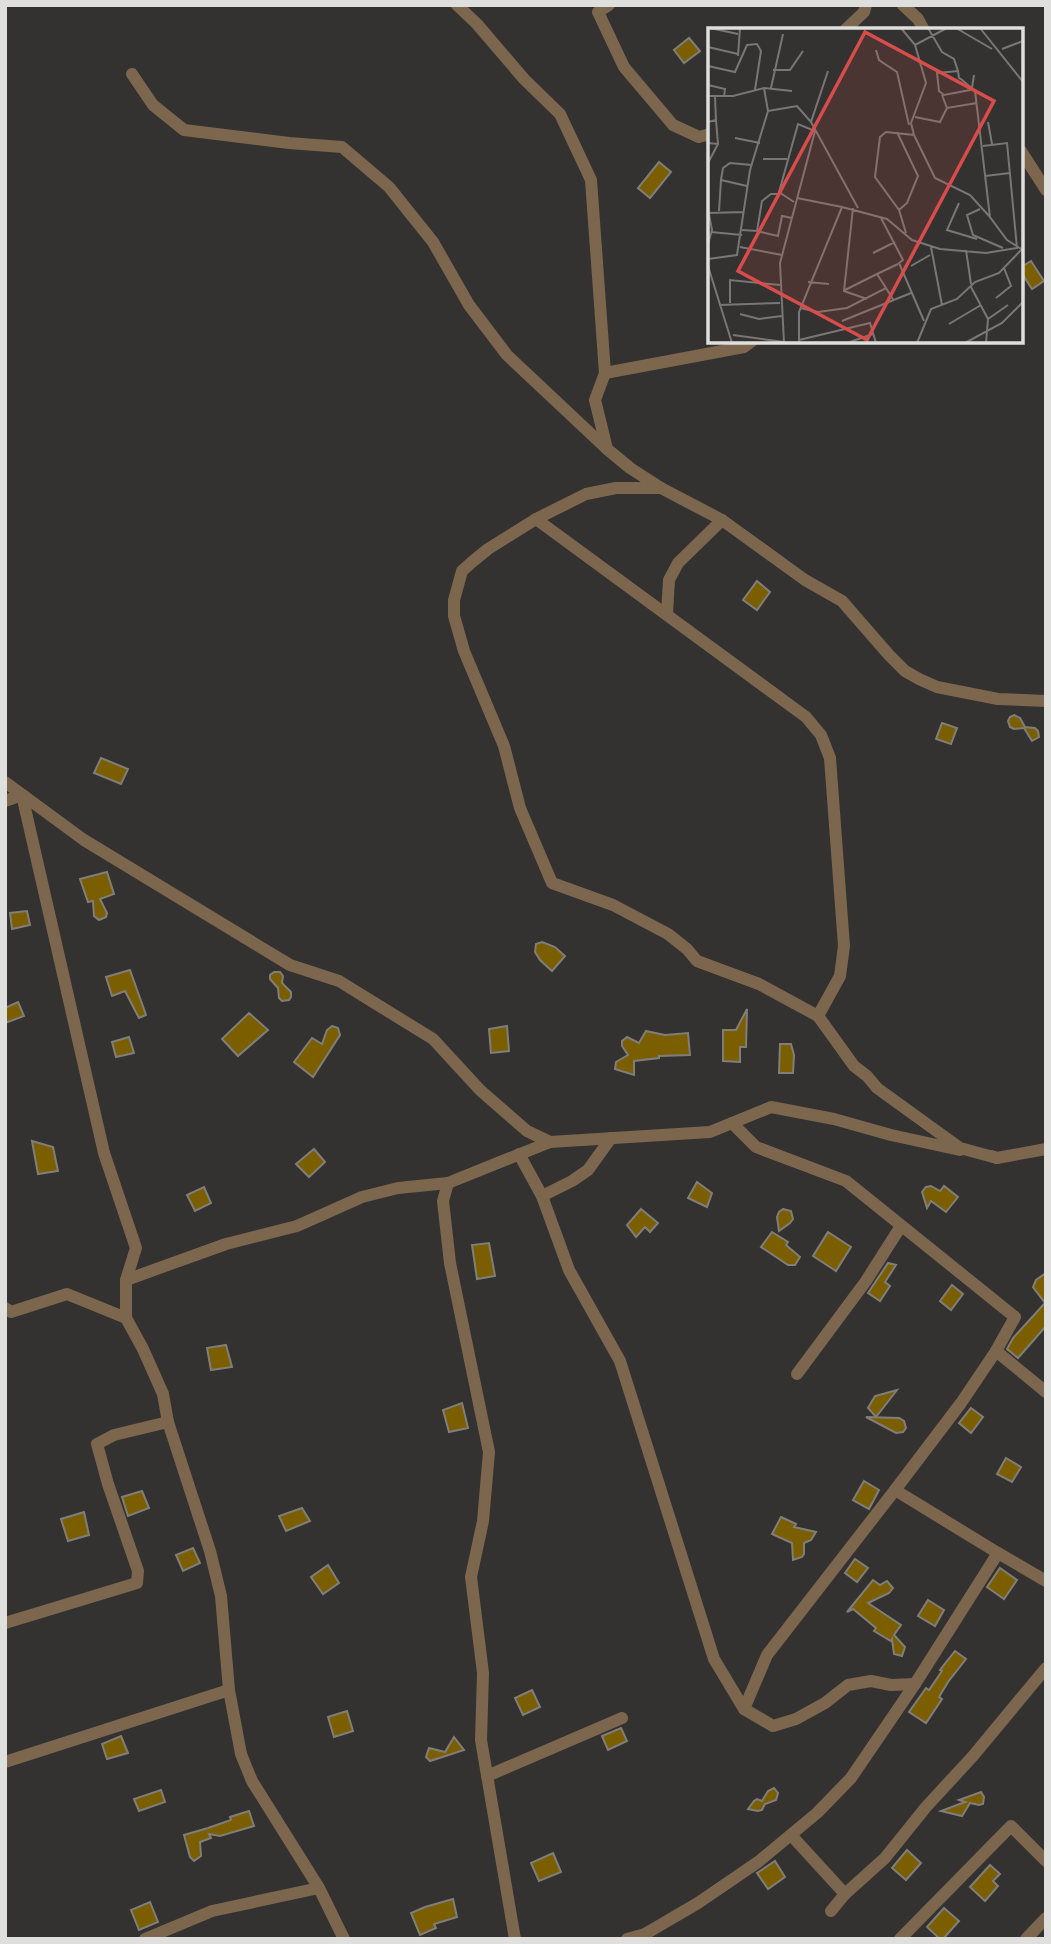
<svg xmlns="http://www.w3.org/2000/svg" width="1051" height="1944" font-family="Overpass,sans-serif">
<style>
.building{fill:#7b5e00;stroke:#7f7e7b;stroke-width:2}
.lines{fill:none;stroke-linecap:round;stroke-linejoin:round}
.street{stroke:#7d664e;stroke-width:12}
.inset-road{fill:none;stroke:#787775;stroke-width:2}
.view{fill:#d84d4c;fill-opacity:0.15;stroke:#d84d4c;stroke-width:3.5}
.inset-edge{fill:none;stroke:#dfdfdd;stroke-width:3.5}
</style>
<rect width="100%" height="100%" fill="#333230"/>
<g class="building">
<polygon points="689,38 700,51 684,63 674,50"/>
<polygon points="659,162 671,172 650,198 638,188"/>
<polygon points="1031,261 1044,281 1032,289 1021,272 1021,267"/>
<polygon points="757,581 770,592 757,610 743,600"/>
<polygon points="1014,715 1020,718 1025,727 1035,728 1038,731 1039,737 1032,741 1024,728 1014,729 1010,727 1008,721 1010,717"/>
<polygon points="942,723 957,728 951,744 936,739"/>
<polygon points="101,758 128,769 121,784 94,773"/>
<polygon points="107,872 114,894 100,899 107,913 106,917 99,920 94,916 93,901 88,902 80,879"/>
<polygon points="27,911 30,925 12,929 10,913"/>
<polygon points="542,942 555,947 565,956 552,971 540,960 535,952 536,944"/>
<polygon points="130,970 146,1015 139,1018 125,991 112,996 106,977"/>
<polygon points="274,972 280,972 283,976 282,983 291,992 291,997 289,1000 282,1001 279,998 278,988 270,979 270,975"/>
<polygon points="18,1002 24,1016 5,1023 5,1008"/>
<polygon points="747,1009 746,1047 740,1047 740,1062 723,1061 723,1030 736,1030"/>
<polygon points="249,1013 268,1030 238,1056 222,1039"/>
<polygon points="332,1026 338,1028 340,1035 313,1077 294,1062 312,1038 322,1044 327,1030"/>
<polygon points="507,1026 509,1051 491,1053 489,1029"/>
<polygon points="646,1031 665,1035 688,1033 690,1055 659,1056 659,1058 634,1061 634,1075 615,1069 616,1062 628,1055 622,1046 622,1041 627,1037 639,1043"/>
<polygon points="129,1037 134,1053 116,1057 112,1042"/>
<polygon points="780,1044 791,1044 794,1055 793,1073 779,1073"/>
<polygon points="32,1141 53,1147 58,1171 38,1174"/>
<polygon points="314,1149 325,1162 309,1177 296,1164"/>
<polygon points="697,1182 712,1193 707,1207 688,1198"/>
<polygon points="931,1186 940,1191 944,1186 958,1197 946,1212 931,1201 927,1208 922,1192 926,1187"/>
<polygon points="204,1187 211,1203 195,1211 187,1195"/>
<polygon points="641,1209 658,1223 650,1232 645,1227 636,1237 627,1225"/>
<polygon points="783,1209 791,1211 793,1219 790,1223 779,1231 777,1217 779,1212"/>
<polygon points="772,1232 788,1242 786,1245 800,1257 795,1265 788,1265 761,1247"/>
<polygon points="828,1232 851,1247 836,1271 813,1256"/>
<polygon points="489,1243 495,1276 477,1279 472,1245"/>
<polygon points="888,1263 896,1265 885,1282 890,1286 880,1301 868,1293"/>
<polygon points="1046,1273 1046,1326 1018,1358 1007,1349 1013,1338 1045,1303 1033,1287 1036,1280"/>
<polygon points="952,1285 963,1294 951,1310 940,1301"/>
<polygon points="226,1345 232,1367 211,1370 207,1348"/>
<polygon points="897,1390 876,1417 868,1408 875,1396"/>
<polygon points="462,1403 468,1428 449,1432 443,1410"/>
<polygon points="971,1408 983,1417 971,1433 959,1423"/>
<polygon points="866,1417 899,1418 904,1421 906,1428 903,1432 896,1433"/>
<polygon points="1006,1458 1021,1467 1012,1482 997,1474"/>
<polygon points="864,1481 879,1490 869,1509 853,1500"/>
<polygon points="142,1491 149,1508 128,1516 122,1497"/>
<polygon points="302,1508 310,1521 286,1531 279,1516"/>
<polygon points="84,1512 89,1535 68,1541 61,1519"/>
<polygon points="781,1517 796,1524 794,1527 816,1532 811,1540 804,1543 804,1554 802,1557 793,1560 792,1543 772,1534"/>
<polygon points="193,1548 200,1563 183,1571 176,1555"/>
<polygon points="855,1559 868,1568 857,1582 845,1573"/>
<polygon points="328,1565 339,1583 323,1594 311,1577"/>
<polygon points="1000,1568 1017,1580 1004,1599 987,1587"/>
<polygon points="873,1580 880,1585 887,1581 893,1588 889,1593 868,1603 901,1625 894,1635 905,1647 902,1656 894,1654 892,1639 891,1641 874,1631 876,1628 853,1609 847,1612"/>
<polygon points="928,1600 944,1610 935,1626 918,1616"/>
<polygon points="955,1651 966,1659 948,1682 939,1697 942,1699 926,1723 909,1712 926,1688 929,1690 942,1671 940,1670"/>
<polygon points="532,1690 540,1707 523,1715 515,1698"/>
<polygon points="347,1711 353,1731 334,1737 328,1717"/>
<polygon points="621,1728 627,1741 608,1750 602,1736"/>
<polygon points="121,1736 128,1753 107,1759 102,1744"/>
<polygon points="454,1737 464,1750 430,1761 426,1757 429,1748 445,1752"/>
<polygon points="774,1788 778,1793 776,1800 765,1804 762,1810 758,1811 748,1809 754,1801 757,1799 762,1801 768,1791"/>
<polygon points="161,1790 165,1802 139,1811 134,1799"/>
<polygon points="981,1792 984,1797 983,1804 979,1805 970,1803 962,1816 941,1811 965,1802 959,1800"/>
<polygon points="249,1811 254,1826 220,1836 209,1834 211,1838 200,1842 201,1856 194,1861 190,1857 184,1835 208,1828 231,1820 230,1817"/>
<polygon points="907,1850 921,1863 906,1880 892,1868"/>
<polygon points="553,1853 561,1872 539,1881 531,1863"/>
<polygon points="775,1861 785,1877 768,1889 757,1873"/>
<polygon points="990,1865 1000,1874 993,1881 998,1886 985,1901 970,1887"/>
<polygon points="453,1899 457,1917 434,1924 436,1928 420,1935 411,1913 425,1907"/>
<polygon points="150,1902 158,1922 139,1930 131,1910"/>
<polygon points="944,1908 959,1921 943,1939 940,1939 927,1927"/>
</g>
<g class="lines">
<g class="street">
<polyline points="457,5 477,24 524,79 560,114 591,180 605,373 595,400 607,449 630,468 661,488"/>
<polyline points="609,5 598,12 624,67 673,125 699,137 710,134"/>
<polyline points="903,5 918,19 924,30"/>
<polyline points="845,30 864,12 866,5"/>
<polyline points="132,74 153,105 184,130 289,143 342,147 389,187 433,242 469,305 507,355 607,449"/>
<polyline points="1021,151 1046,190"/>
<polyline points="605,373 744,347 752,341"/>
<polyline points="536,519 806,717 821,735 830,758 844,946 840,976 818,1016"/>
<polyline points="667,614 669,580 678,563 722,520"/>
<polyline points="5,782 84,840 290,965 339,981 433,1039 480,1090 527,1131 550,1142"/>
<polyline points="5,801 22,795 104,1153 136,1248 126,1280 126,1318 143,1349 163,1394 168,1422 210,1551 221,1596 229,1690 241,1754 252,1781 319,1888 344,1939"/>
<polyline points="732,1123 756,1147 846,1181 1015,1317 996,1351 1046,1392"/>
<polyline points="519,1154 542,1196 569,1270 620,1361 714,1659 744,1709 773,1726 796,1719 825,1703 848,1685 871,1681 891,1685 915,1684"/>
<polyline points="991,1156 997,1158 1046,1149"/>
<polyline points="997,1158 960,1148 877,1088 867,1076 854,1066 818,1016 759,984 697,961 687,949 668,934 613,905 552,883 520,808 504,746 464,651 454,616 454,600 462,571 472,562 488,549 536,519 586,494 616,488 661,488 722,520 805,580 842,601 889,655 905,671 919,679 937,687 998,699 1046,701"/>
<polyline points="542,1196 572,1181 588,1170 611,1138"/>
<polyline points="126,1280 226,1244 297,1226 362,1197 398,1188 448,1183"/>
<polyline points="5,1308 11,1312 67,1294 126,1318"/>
<polyline points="996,1351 961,1403 895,1490 998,1553"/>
<polyline points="797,1374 866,1281 901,1226"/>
<polyline points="5,1623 137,1583 138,1571 108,1484 97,1444 114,1435 168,1422"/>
<polyline points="744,1709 767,1655 895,1490"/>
<polyline points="5,1762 229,1690"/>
<polyline points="487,1776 622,1718"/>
<polyline points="791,1835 845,1894"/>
<polyline points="831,1911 845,1894 885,1858 926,1807 973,1756 1046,1668"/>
<polyline points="145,1939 212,1911 319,1888"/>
<polyline points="515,1939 481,1740 483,1673 471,1577 483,1521 489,1452 450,1263 443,1201 448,1183 550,1142 710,1132 771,1107 834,1119 891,1135 960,1150"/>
<polyline points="627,1939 645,1934 698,1903 758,1862 817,1813 851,1778 915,1684 998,1553 1046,1581"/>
<polyline points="900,1939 1011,1826 1046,1861"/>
<polyline points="1026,1939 1046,1918"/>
</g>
</g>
<g transform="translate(708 28)">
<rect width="315" height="315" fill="#333230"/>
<path class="inset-road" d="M2 0 30 6M193 0 207 17 239 0M220 0 234 24 246 31 250 43M248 0 284 21M272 0 315 54M0 19 30 26M294 21 315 13M168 22 171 32 189 44 201 97M30 28 32 0M0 38 27 44 39 17 49 16 53 23 47 62M65 42H82L95 23M120 43 103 94 150 180M266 47 264 60 262 62 236 67 231 63 229 45 250 43 251 50 253 51 260 57 264 60 267 63 282 189 299 212 315 222M0 57 17 61 16 69M56 60 84 63M63 60 75 6M234 67 239 80 269 75M0 68H25L56 60 60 83 42 142 29 227 0 231M60 83 89 78 103 94M207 89 232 94 239 80M0 94 8 92 7 69M280 94 284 116M189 104 210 148 199 175 191 182M206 107 203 95 218 55 207 17M27 110 52 115M0 115 10 116 8 92M55 131H79M0 135 10 116M277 148 302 145M13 152 15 140 22 135 44 137M89 170 134 179M251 175 239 202 269 211M145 180 136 263 159 271M0 181 4 202 0 216M272 181 259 187 265 207 295 220M11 183 13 152 39 158M1 185 36 184M173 190 195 232 191 235 216 293M34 202 49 203 54 173 63 166H72M49 203 70 208 74 188 84 190M3 204 34 207M198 205 191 182 167 149 172 109 178 104 206 107 227 150 262 167 282 189M32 219 74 227M223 219 234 277M258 222 263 256M165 225 187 214M0 238 24 315M203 238 222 227M100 254 121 256M263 259 280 291 278 315M178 260 169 246 190 236M137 262 169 246M288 270 303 258 296 240M22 275V252L72 257M11 277 72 275M92 280 110 284 139 280 178 260 186 273M32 286 51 291 74 288M280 291 300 277M134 293 203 265M241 296 273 277M25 307 76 314M91 312 162 295 168 315M76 315 72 235 107 103 90 96 71 164 86 174M91 315V284L134 179 179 191 204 212 232 221 278 225 309 220 299 115 275 118M139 315 165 306M209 315 223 281 249 271 267 254 291 245 315 220M257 315 294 295 315 274"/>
<path class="view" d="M157 4 286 73 159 312 30 243Z"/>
<rect width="315" height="315" class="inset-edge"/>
</g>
<rect width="1051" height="1944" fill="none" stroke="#dfdfdd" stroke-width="14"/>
</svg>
